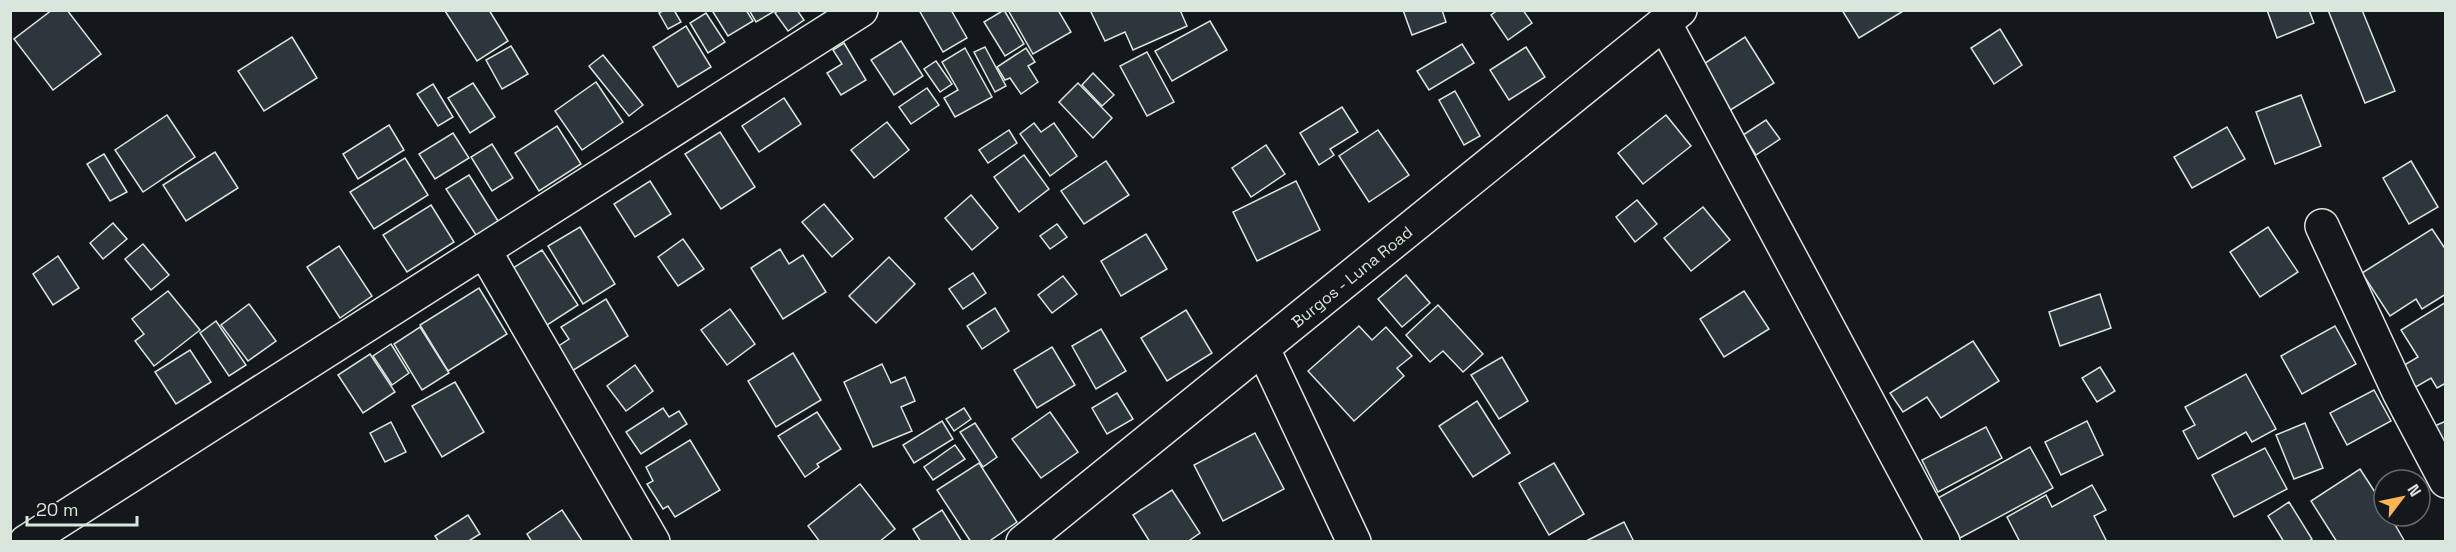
<svg xmlns="http://www.w3.org/2000/svg" width="2456" height="552" font-family="'Space Grotesk',sans-serif">
<style>
.building{fill:#2c363c;stroke:#d8e6dc;stroke-width:1.5}
.lines{fill:none;stroke-linecap:round;stroke-linejoin:round}
.street-casing{stroke:#d8e6dc;stroke-width:36}
.secondary-casing{stroke:#d8e6dc;stroke-width:36}
.street{stroke:#14181c;stroke-width:33}
.secondary{stroke:#14181c;stroke-width:33}
.labels{text-anchor:middle;dominant-baseline:central;stroke-width:4.5;stroke-linejoin:round;paint-order:stroke}
.street-label{font-size:16px;fill:#d8e6dc;stroke:#14181c}
</style>
<rect width="100%" height="100%" fill="#14181c"/>
<g class="building">
<polygon points="52,10 67,10 101,54 53,90 14,39"/>
<polygon points="489,10 508,41 477,61 445,11"/>
<polygon points="664,10 674,10 681,22 668,29 659,13"/>
<polygon points="716,10 746,10 753,21 728,36 713,12"/>
<polygon points="749,10 772,10 773,12 756,22"/>
<polygon points="779,10 797,10 804,20 788,31 775,13"/>
<polygon points="919,10 951,10 967,38 943,52"/>
<polygon points="1004,10 1024,44 1005,56 984,22"/>
<polygon points="1008,10 1058,10 1071,32 1033,54"/>
<polygon points="1090,10 1180,10 1187,26 1133,50 1125,32 1105,41"/>
<polygon points="1403,10 1442,10 1446,22 1412,35"/>
<polygon points="1498,10 1523,10 1532,23 1508,40 1491,15"/>
<polygon points="1842,10 1905,10 1859,38"/>
<polygon points="2267,10 2309,10 2314,23 2277,38"/>
<polygon points="2328,10 2362,10 2395,91 2365,103"/>
<polygon points="706,13 725,42 708,53 690,23"/>
<polygon points="1210,21 1227,50 1172,81 1155,51"/>
<polygon points="686,26 711,67 678,87 653,47"/>
<polygon points="2000,29 2022,65 1994,84 1971,48"/>
<polygon points="292,37 317,78 264,111 238,71"/>
<polygon points="1745,37 1774,83 1724,114 1696,69"/>
<polygon points="901,41 923,76 894,95 871,60"/>
<polygon points="844,43 866,80 841,95 827,73 842,64 833,50"/>
<polygon points="1462,44 1474,63 1429,90 1417,71"/>
<polygon points="511,46 528,74 502,89 486,60"/>
<polygon points="985,47 1006,86 995,92 974,52"/>
<polygon points="1526,47 1545,77 1509,100 1490,70"/>
<polygon points="965,48 992,97 955,117 944,98 958,90 942,62"/>
<polygon points="1026,48 1035,62 1028,66 1038,82 1021,94 1010,78 1005,80 997,67"/>
<polygon points="1147,52 1174,102 1147,116 1120,66"/>
<polygon points="603,55 643,105 629,116 589,66"/>
<polygon points="936,61 952,84 940,92 924,69"/>
<polygon points="1093,73 1114,95 1102,106 1082,85"/>
<polygon points="596,82 623,122 582,150 555,111"/>
<polygon points="473,83 495,117 470,133 448,98"/>
<polygon points="1078,83 1112,118 1093,138 1059,102"/>
<polygon points="433,84 453,117 438,126 417,94"/>
<polygon points="927,88 939,105 911,124 899,107"/>
<polygon points="1455,91 1480,136 1464,145 1439,100"/>
<polygon points="2301,95 2321,146 2275,164 2256,112"/>
<polygon points="784,98 801,124 759,152 742,126"/>
<polygon points="1342,107 1358,132 1330,149 1334,155 1319,165 1300,133"/>
<polygon points="167,115 195,157 143,192 115,150"/>
<polygon points="1666,115 1691,146 1643,184 1618,153"/>
<polygon points="1766,120 1780,139 1756,155 1743,135"/>
<polygon points="887,122 909,150 874,178 851,150"/>
<polygon points="1034,123 1041,132 1054,123 1077,156 1050,176 1020,134"/>
<polygon points="389,125 404,150 358,179 343,154"/>
<polygon points="557,126 581,164 539,191 515,153"/>
<polygon points="2227,127 2245,159 2192,188 2174,157"/>
<polygon points="1009,130 1017,143 988,163 979,150"/>
<polygon points="1378,130 1409,175 1369,202 1339,156"/>
<polygon points="720,132 755,187 721,209 685,154"/>
<polygon points="453,133 469,158 435,179 419,154"/>
<polygon points="492,144 513,178 492,191 471,157"/>
<polygon points="1266,145 1285,174 1251,197 1232,168"/>
<polygon points="215,152 238,188 186,221 163,185"/>
<polygon points="104,154 127,192 110,201 87,164"/>
<polygon points="1024,155 1049,189 1019,212 994,177"/>
<polygon points="405,158 428,195 374,229 350,192"/>
<polygon points="1106,161 1129,195 1084,224 1061,191"/>
<polygon points="2411,161 2438,207 2409,224 2383,178"/>
<polygon points="469,175 500,224 478,238 446,189"/>
<polygon points="650,181 671,214 635,237 614,204"/>
<polygon points="1296,181 1320,230 1257,261 1233,212"/>
<polygon points="971,195 998,228 972,250 945,218"/>
<polygon points="1637,200 1657,224 1635,242 1616,217"/>
<polygon points="824,204 853,239 832,257 802,222"/>
<polygon points="431,205 454,242 407,272 383,235"/>
<polygon points="1703,207 1730,240 1691,271 1664,238"/>
<polygon points="113,223 127,239 103,259 90,243"/>
<polygon points="1057,224 1067,237 1050,249 1040,236"/>
<polygon points="580,227 615,284 583,304 548,246"/>
<polygon points="2268,227 2298,272 2260,297 2230,252"/>
<polygon points="2432,229 2446,250 2446,294 2422,309 2416,299 2390,316 2362,273"/>
<polygon points="1146,234 1167,269 1121,296 1101,261"/>
<polygon points="683,239 704,269 678,286 658,257"/>
<polygon points="143,244 169,275 151,290 125,259"/>
<polygon points="339,246 372,296 340,318 307,267"/>
<polygon points="780,249 789,264 803,255 826,292 783,319 751,268"/>
<polygon points="542,250 578,305 541,329 505,273"/>
<polygon points="58,256 79,288 53,305 33,274"/>
<polygon points="889,257 915,284 876,323 849,296"/>
<polygon points="973,273 986,293 963,309 949,289"/>
<polygon points="1406,275 1430,303 1402,327 1378,299"/>
<polygon points="1063,276 1077,294 1052,313 1038,295"/>
<polygon points="479,288 507,334 448,371 420,325"/>
<polygon points="168,291 200,330 154,366 135,341 144,334 132,319"/>
<polygon points="1744,291 1769,329 1724,357 1700,319"/>
<polygon points="2100,294 2111,328 2060,346 2049,312"/>
<polygon points="606,299 628,336 572,371 557,347 569,339 561,327"/>
<polygon points="2446,302 2446,383 2437,388 2431,378 2414,388 2401,367 2418,357 2401,330"/>
<polygon points="249,304 276,341 248,361 221,325"/>
<polygon points="1438,305 1483,354 1463,372 1443,351 1430,362 1406,335"/>
<polygon points="995,308 1009,331 982,349 967,326"/>
<polygon points="730,309 755,344 727,365 701,330"/>
<polygon points="1186,310 1212,353 1167,381 1141,338"/>
<polygon points="216,321 246,365 229,376 200,333"/>
<polygon points="1359,326 1372,340 1386,327 1412,356 1397,368 1404,376 1354,421 1308,371"/>
<polygon points="2335,326 2356,364 2302,394 2281,356"/>
<polygon points="420,327 449,373 422,390 394,344"/>
<polygon points="1101,329 1126,371 1096,389 1072,346"/>
<polygon points="1973,341 1999,381 1941,418 1927,397 1903,412 1890,393"/>
<polygon points="391,344 409,373 392,385 373,356"/>
<polygon points="1052,347 1075,385 1037,408 1014,370"/>
<polygon points="190,350 211,382 176,404 155,372"/>
<polygon points="793,353 821,400 776,427 748,381"/>
<polygon points="370,354 395,392 363,413 338,375"/>
<polygon points="1502,357 1528,401 1499,419 1471,375"/>
<polygon points="882,364 891,383 905,377 915,401 901,407 912,431 873,447 844,382"/>
<polygon points="635,365 653,391 626,411 607,386"/>
<polygon points="2100,367 2115,391 2097,402 2082,378"/>
<polygon points="2246,374 2276,429 2252,442 2246,432 2198,459 2183,431 2195,425 2185,407"/>
<polygon points="455,382 484,432 442,457 412,406"/>
<polygon points="2374,390 2391,421 2347,445 2330,413"/>
<polygon points="1117,393 1133,419 1107,434 1092,408"/>
<polygon points="1477,401 1510,453 1473,477 1439,426"/>
<polygon points="663,408 669,417 679,411 687,424 641,454 626,432"/>
<polygon points="964,408 971,419 954,431 946,419"/>
<polygon points="817,412 841,449 817,464 819,467 805,477 778,436"/>
<polygon points="1050,412 1078,452 1041,478 1012,439"/>
<polygon points="942,421 953,439 914,463 903,445"/>
<polygon points="2087,421 2103,455 2061,475 2045,442"/>
<polygon points="2446,421 2446,461 2430,428"/>
<polygon points="391,422 406,452 385,462 370,433"/>
<polygon points="975,423 997,457 983,467 960,432"/>
<polygon points="2305,423 2323,468 2294,479 2276,435"/>
<polygon points="1986,427 2002,458 1938,492 1922,460"/>
<polygon points="1255,433 1284,489 1223,521 1194,465"/>
<polygon points="690,440 720,490 675,517 668,506 663,509 647,484 653,481 646,467"/>
<polygon points="955,445 965,459 933,480 924,467"/>
<polygon points="2030,447 2053,488 1960,538 1938,498"/>
<polygon points="2265,448 2287,489 2234,517 2212,475"/>
<polygon points="979,463 1017,522 988,542 971,542 937,490"/>
<polygon points="1554,463 1584,514 1549,535 1519,483"/>
<polygon points="2360,469 2384,506 2384,516 2390,516 2405,542 2337,542 2311,501"/>
<polygon points="860,484 895,529 879,542 820,542 808,526"/>
<polygon points="2092,485 2106,510 2094,516 2107,542 2020,542 2007,517 2046,495 2052,507"/>
<polygon points="1172,490 1200,533 1187,542 1150,542 1133,515"/>
<polygon points="2289,502 2312,539 2308,542 2284,542 2268,516"/>
<polygon points="562,510 583,542 532,542 527,534"/>
<polygon points="942,510 962,542 921,542 913,529"/>
<polygon points="468,515 480,534 467,542 439,542 435,536"/>
<polygon points="1624,522 1634,542 1584,542"/>
</g>
<g class="lines">
<g class="street-casing">
<g id="street">
<polyline points="1665,24 1943,542"/>
<polyline points="2322,226 2399,392 2446,481"/>
<polyline points="484,250 653,542"/>
<polyline points="1263,349 1354,542"/>
<polyline points="26,542 861,10"/>
</g>
</g>
<g class="secondary-casing">
<polyline id="secondary" points="1023,542 1680,10"/>
</g>
<use href="#street" class="street"/>
<use href="#secondary" class="secondary"/>
</g>
<g class="labels">
<g class="street-label">
<text transform="translate(1352 277) rotate(-39)">Burgos - Luna Road</text>
</g>
</g>
<rect width="2456" height="552" fill="none" stroke="#d8e6dc" stroke-width="24"/>
<g transform="translate(2402 498) rotate(58)"><circle r="28" fill="#14181c" stroke="#626a69" stroke-width="1.5"/>
<path d="M0-4.5L10 22L0 15L-10 22Z" fill="#ffb74d"/>
<text y="-9" font-size="16" font-weight="bold" text-anchor="middle" fill="#d8e6dc">N</text>
</g>
<path d="M27 516v9h110v-9" fill="none" stroke="#d8e6dc" stroke-width="3"/>
<text x="36" y="516" font-size="18" fill="#d8e6dc" stroke="#14181c" stroke-width="4.5" paint-order="stroke">20 m</text>
</svg>
